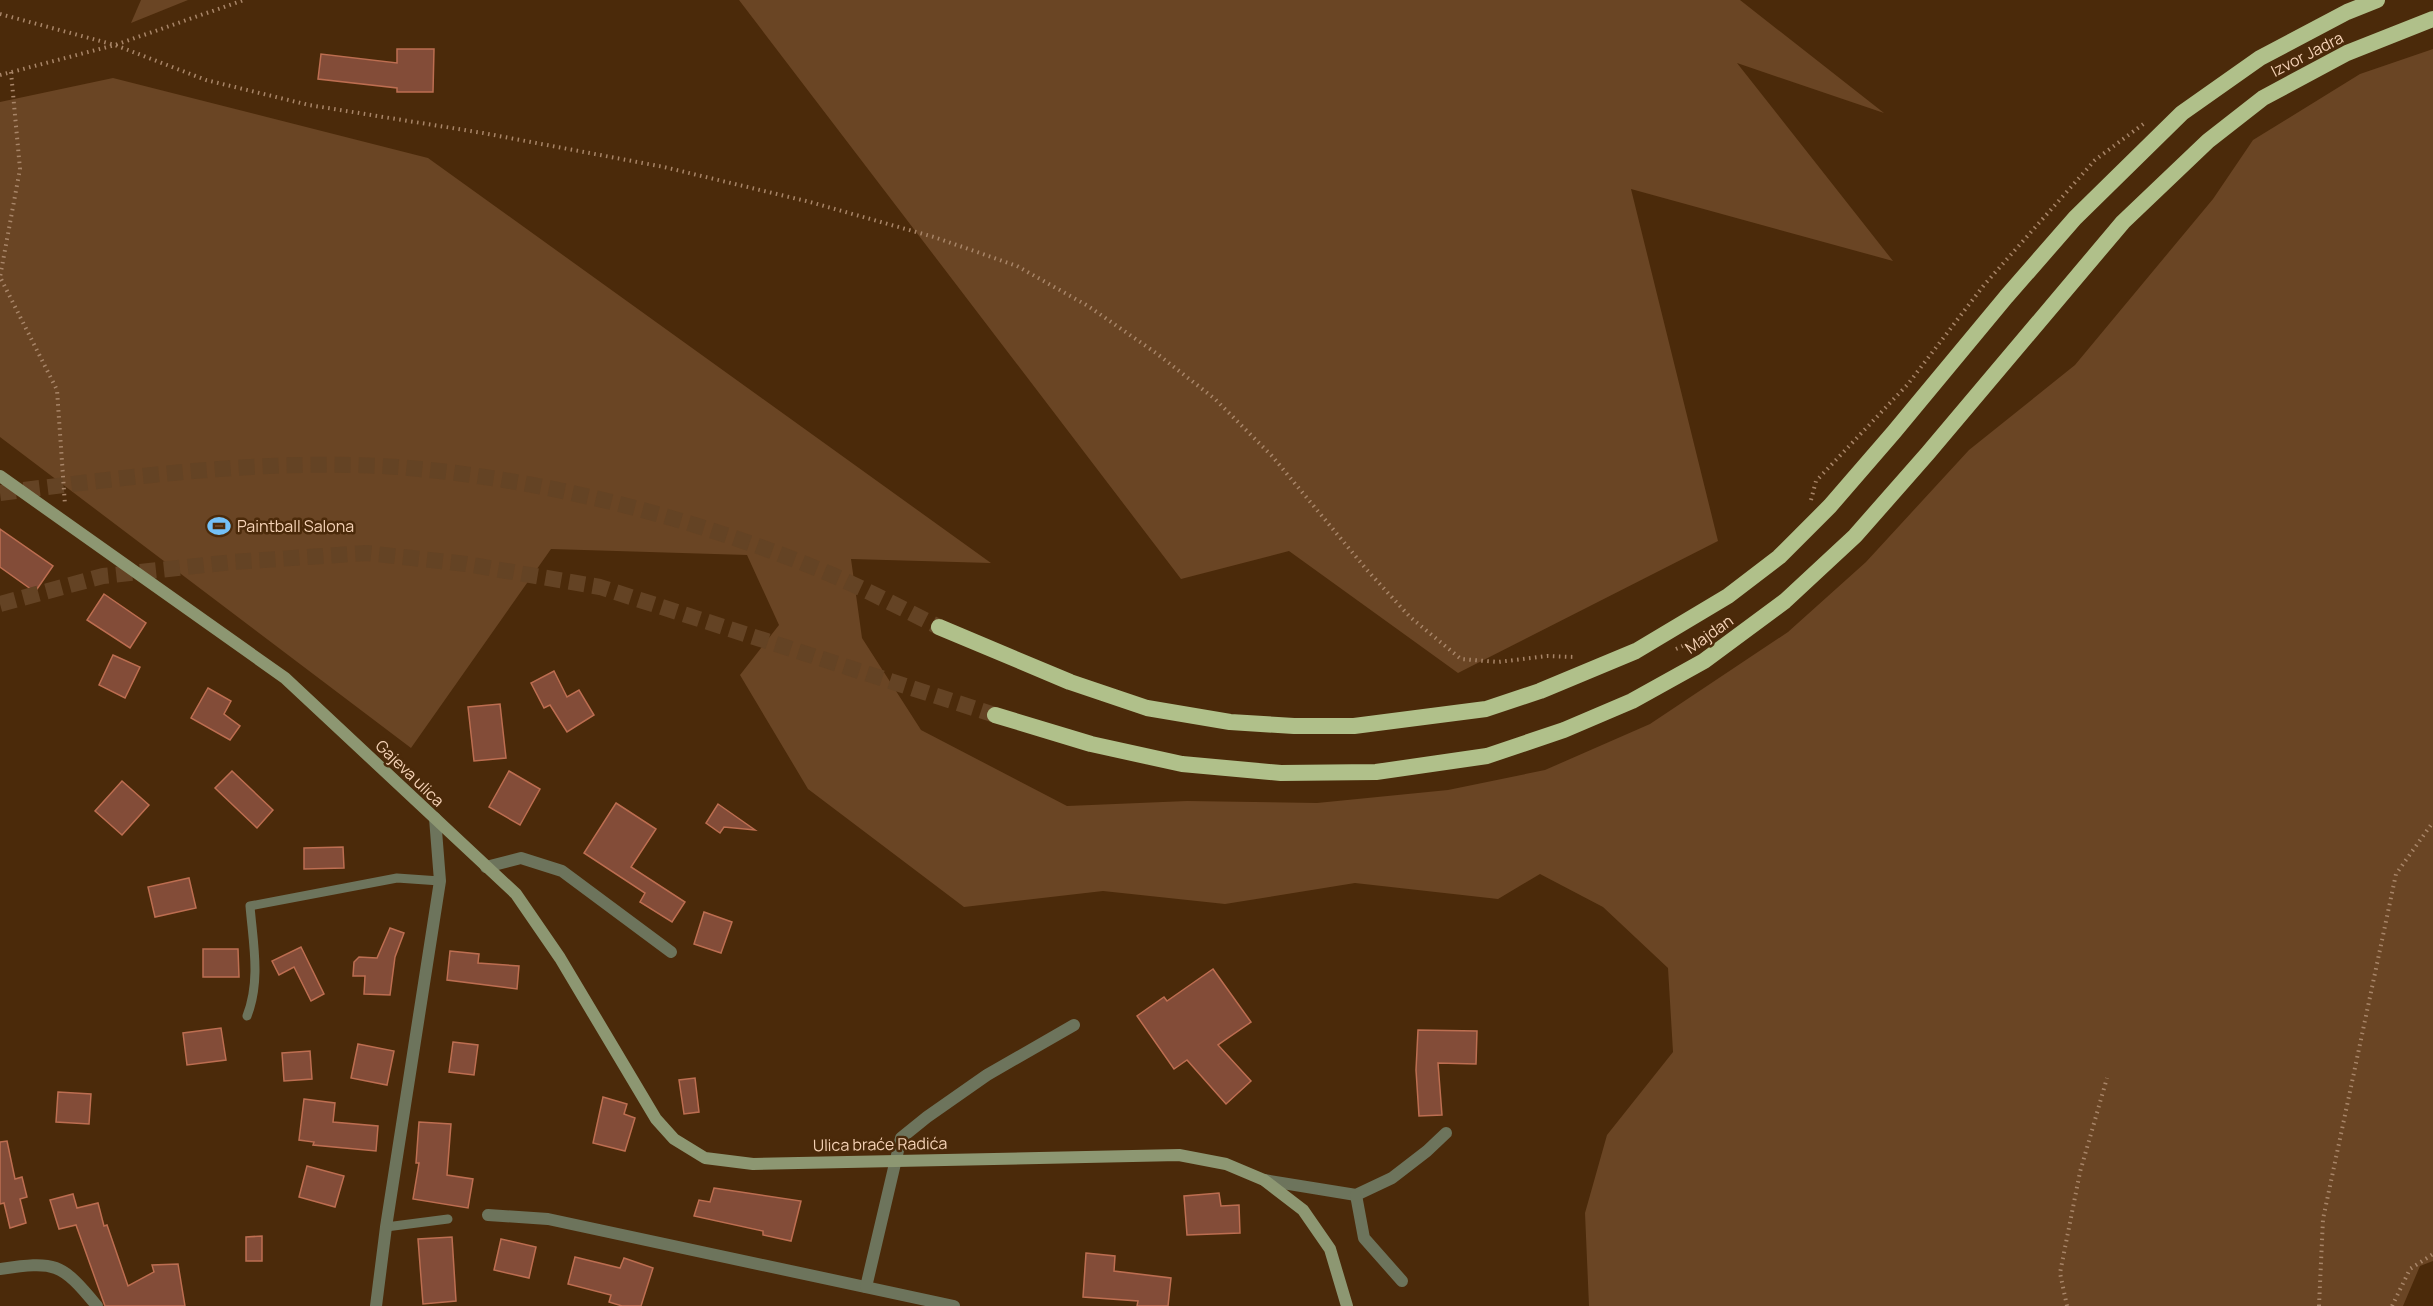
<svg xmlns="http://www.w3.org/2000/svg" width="2433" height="1306" font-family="Manrope,sans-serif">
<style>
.green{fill:#6a4524}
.building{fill:#834c38;stroke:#bd6e51;stroke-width:1.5}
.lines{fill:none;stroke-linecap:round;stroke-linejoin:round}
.trunk-tunnel{stroke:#644324;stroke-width:16;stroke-dasharray:16 8;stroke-linecap:butt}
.path{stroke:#a88568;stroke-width:4;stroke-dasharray:1.5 4.5;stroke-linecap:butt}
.service{stroke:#6d745c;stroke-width:9}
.minor{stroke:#6d745c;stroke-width:12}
.secondary{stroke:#8d9772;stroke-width:12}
.trunk{stroke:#b0c08a;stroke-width:16}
.labels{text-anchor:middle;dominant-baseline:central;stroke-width:5;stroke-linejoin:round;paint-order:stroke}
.street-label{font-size:16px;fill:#f5d2b6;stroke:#4b2a0a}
.poi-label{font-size:16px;fill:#f5d2b6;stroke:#4b2a0a;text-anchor:start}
</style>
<rect width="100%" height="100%" fill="#4b2a0a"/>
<g class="green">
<polygon points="141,0 188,0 131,23"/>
<polygon points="739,0 1740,0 1884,113 1737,63 1893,261 1631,189 1718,541 1458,673 1289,551 1181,579"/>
<polygon points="2433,49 2433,1261 2420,1266 2403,1306 1589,1306 1585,1213 1607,1135 1673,1052 1668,968 1603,907 1540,874 1498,899 1355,883 1225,904 1103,891 964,907 808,789 740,675 779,625 747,555 551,549 411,748 0,437 0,102 113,78 428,158 991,563 851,559 862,638 921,730 1067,806 1187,801 1317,803 1448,790 1545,770 1650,724 1788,632 1866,562 1969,450 2075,365 2213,199 2253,140 2360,74"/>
</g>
<g class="building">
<polygon points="397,49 434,49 433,92 397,92 397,88 318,79 321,54 397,63"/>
<polygon points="0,529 53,566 35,592 0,567"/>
<polygon points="104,594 146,623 130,648 87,620"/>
<polygon points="113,655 140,667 125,698 99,685"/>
<polygon points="554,671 567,697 579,690 594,715 567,732 550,705 544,708 531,683"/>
<polygon points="208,688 231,701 224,714 240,726 230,740 191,718"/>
<polygon points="500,704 506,758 474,761 468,707"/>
<polygon points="232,771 273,810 257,828 215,788"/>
<polygon points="509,771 540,789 520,825 489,807"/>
<polygon points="122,781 149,805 122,835 95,811"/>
<polygon points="616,803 656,829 631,867 685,902 672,922 640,902 645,893 584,853"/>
<polygon points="718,804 755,830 724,827 720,833 706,823"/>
<polygon points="343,847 344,868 304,869 304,848"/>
<polygon points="189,878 196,908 155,917 148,887"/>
<polygon points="704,912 732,922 721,953 694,944"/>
<polygon points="390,928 404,933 395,957 390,995 364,994 365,976 353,976 354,962 359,957 377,958"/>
<polygon points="301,947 324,994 311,1001 294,967 279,975 272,961"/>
<polygon points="203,949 238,949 239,977 203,977"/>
<polygon points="450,951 479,954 478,963 519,966 517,989 447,980"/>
<polygon points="1213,969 1251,1022 1218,1045 1251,1081 1226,1104 1187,1060 1174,1069 1137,1016 1164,997 1167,1001"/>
<polygon points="221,1028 226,1060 187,1065 183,1033"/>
<polygon points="1418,1030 1477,1031 1476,1064 1438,1063 1442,1115 1419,1116 1416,1070"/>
<polygon points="453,1042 478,1045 474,1075 449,1072"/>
<polygon points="358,1044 394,1051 387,1085 351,1078"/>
<polygon points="310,1051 312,1079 284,1081 282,1053"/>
<polygon points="695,1078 699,1112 684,1114 679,1080"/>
<polygon points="58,1092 91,1094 89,1124 56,1122"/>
<polygon points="603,1097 627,1104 624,1114 635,1118 625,1151 593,1143"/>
<polygon points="304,1099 335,1103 333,1122 378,1126 376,1151 313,1145 314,1142 299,1140"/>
<polygon points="419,1122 451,1124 447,1175 473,1179 468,1208 413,1199 419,1163 416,1163"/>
<polygon points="7,1141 15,1179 22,1177 27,1197 20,1199 26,1223 10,1228 4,1203 0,1204 0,1142"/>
<polygon points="307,1166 344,1176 335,1207 299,1197"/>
<polygon points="714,1188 801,1201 791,1241 763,1235 763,1231 694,1216 699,1200 710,1202"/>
<polygon points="1219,1193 1221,1206 1239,1205 1240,1233 1187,1235 1184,1196"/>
<polygon points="73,1194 77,1208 98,1203 104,1226 107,1225 128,1286 154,1272 152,1265 178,1264 185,1306 105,1306 76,1225 59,1229 50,1200"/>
<polygon points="262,1236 262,1261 246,1261 246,1237"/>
<polygon points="452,1237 456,1301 423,1304 418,1239"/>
<polygon points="501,1239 536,1247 529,1278 494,1270"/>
<polygon points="1086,1253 1115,1256 1114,1271 1171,1278 1168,1306 1137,1306 1138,1301 1083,1297"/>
<polygon points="575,1257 620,1268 624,1258 653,1268 641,1306 622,1306 609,1302 611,1295 568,1284"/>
</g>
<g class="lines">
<g class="trunk-tunnel">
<path d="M0 493C129 477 268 458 397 467 541 478 697 518 830 574 867 590 903 609 939 627"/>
<polyline points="0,604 103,576 233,562 367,553 466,564 600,587 995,715"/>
</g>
<g class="path">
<polyline points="0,14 115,45 206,80 309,105 483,133 664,167 810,202 934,237 1017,266 1088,306 1156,353 1215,399 1272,456 1367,570 1410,617 1461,659 1498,662 1547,656 1575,657"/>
<polyline points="11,72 20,169 0,277 57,390 65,505"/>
<polyline points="0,75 115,45 244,0"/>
<polyline points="1811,500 1816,481 1908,384 1984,285 2095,160 2146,122"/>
<polyline points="1715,629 1728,618"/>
<polyline points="1676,649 1707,635"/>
<polyline points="2067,1306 2060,1273 2080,1172 2107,1078"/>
<polyline points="2319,1306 2323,1219 2396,874 2433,822"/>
<polyline points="2392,1306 2410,1269 2433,1254"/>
</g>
<g class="service">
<path d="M247 1016C261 980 253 943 250 906L397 878 440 881"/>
<polyline points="386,1227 448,1219"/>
</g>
<g class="minor">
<polyline points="486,867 521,858 562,871 671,952"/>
<polyline points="1264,1180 1356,1195 1392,1178 1427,1151 1446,1133"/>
<polyline points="1356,1195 1364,1238 1402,1281"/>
<polyline points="488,1215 548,1219 954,1306"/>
<path d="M0 1269C55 1261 61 1262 97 1306"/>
<polyline points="866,1287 901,1138 927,1117 987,1075 1074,1025"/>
<polyline points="376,1306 386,1227 440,881 435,818"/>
</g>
<polyline class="secondary" points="0,476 285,678 516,894 560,958 656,1119 674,1139 705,1158 753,1164 1179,1155 1226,1164 1264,1180 1303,1210 1330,1249 1347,1306"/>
<g class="trunk">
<polyline points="939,627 1070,682 1147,708 1230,722 1294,726 1354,726 1486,709 1540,691 1636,651 1728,596 1779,557 1830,506 1894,432 2006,297 2075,218 2182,113 2260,58 2347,12 2377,0"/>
<polyline points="995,715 1091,744 1182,764 1281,773 1376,772 1487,756 1564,730 1632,701 1704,661 1785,601 1855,536 1928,453 2123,222 2208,141 2263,98 2347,53 2433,19"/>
</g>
</g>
<defs>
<g id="stadium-bare" transform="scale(1.8)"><path d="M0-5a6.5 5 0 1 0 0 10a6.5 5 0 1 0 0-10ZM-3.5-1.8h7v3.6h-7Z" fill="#74c0f6" stroke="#4b2a0a" stroke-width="2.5" paint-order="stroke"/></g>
</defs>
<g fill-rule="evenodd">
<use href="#stadium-bare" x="219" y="526"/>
</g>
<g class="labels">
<g class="street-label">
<text transform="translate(2307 54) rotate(-27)">Izvor Jadra</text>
<text transform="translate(1709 634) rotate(-35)">Majdan</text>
<text transform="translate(410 773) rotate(44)">Gajeva ulica</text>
<text transform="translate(880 1144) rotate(-1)">Ulica braće Radića</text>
</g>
<g class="poi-label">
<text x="237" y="526">Paintball Salona</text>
</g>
</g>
</svg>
